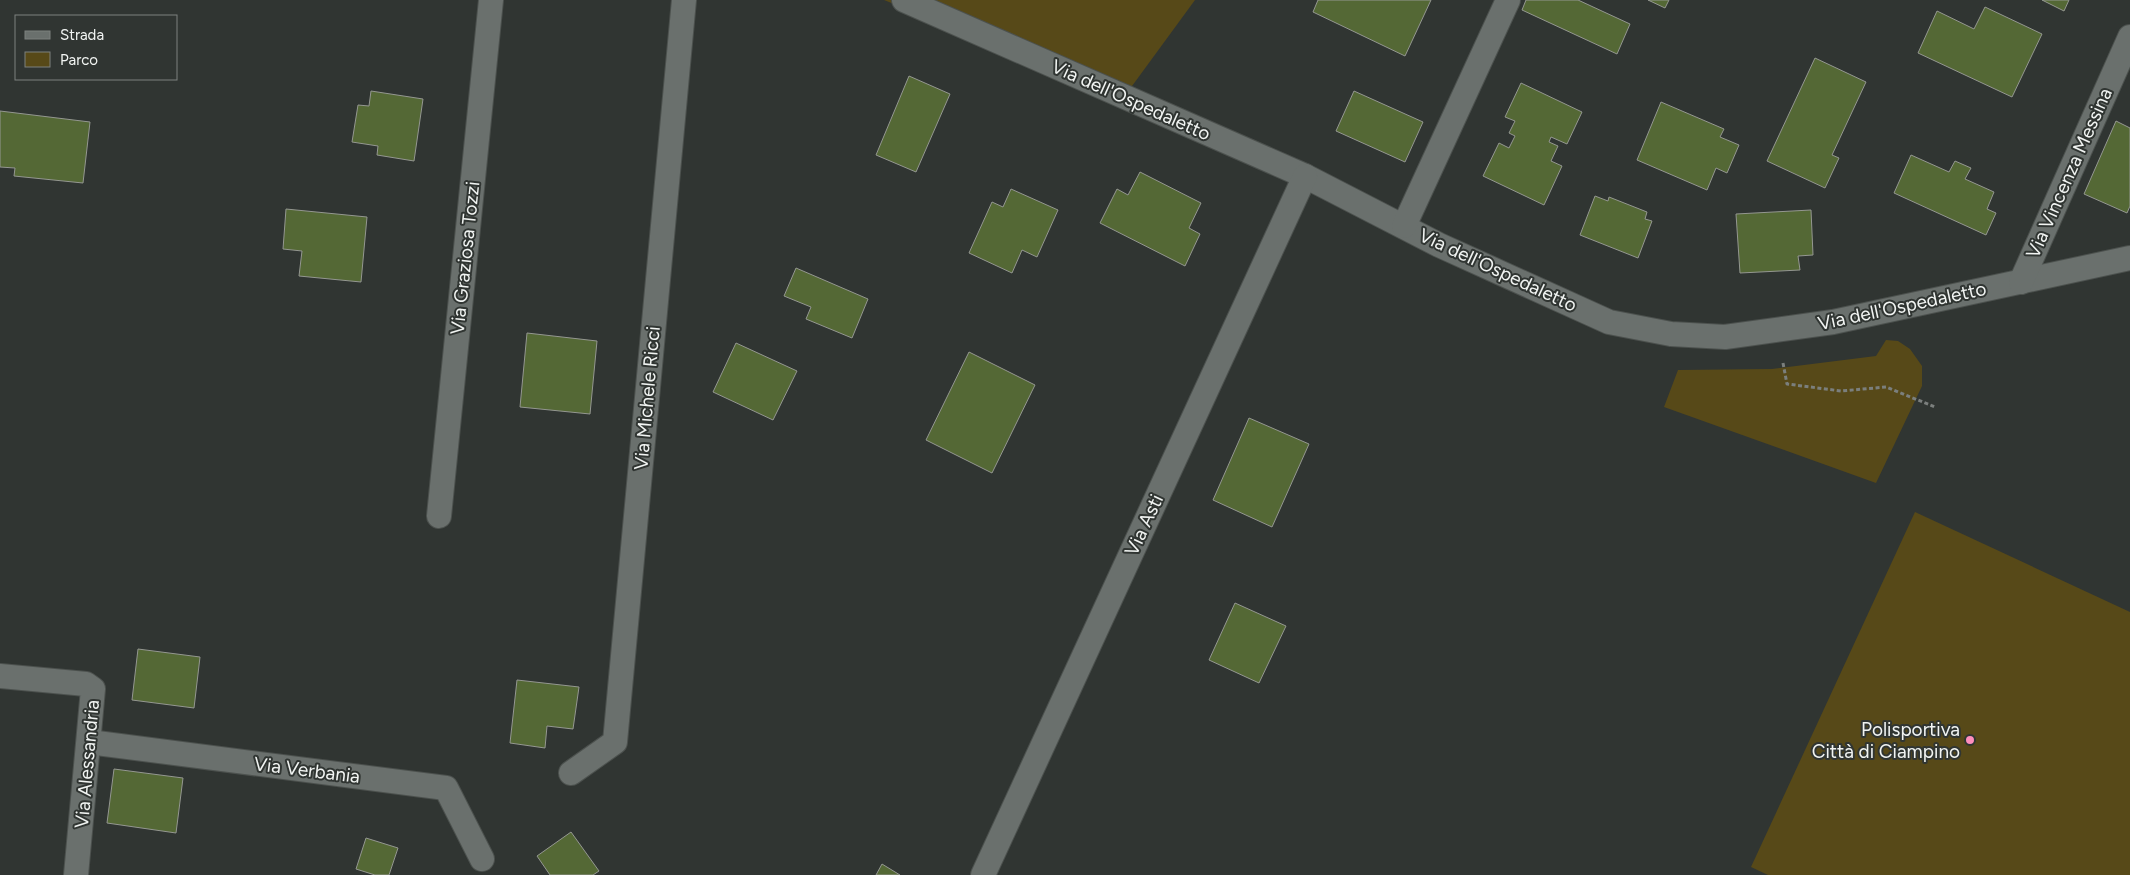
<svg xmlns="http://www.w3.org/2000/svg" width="2130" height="875" font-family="Figtree,sans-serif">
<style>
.green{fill:#574918}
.building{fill:#546835;stroke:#949791}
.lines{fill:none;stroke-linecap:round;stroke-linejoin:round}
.minor-casing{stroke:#4c514e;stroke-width:26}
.path{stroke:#7b7f7d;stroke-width:3;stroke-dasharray:4 2.5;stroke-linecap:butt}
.minor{stroke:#6a706d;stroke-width:24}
.poi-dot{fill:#fe8ebc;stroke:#303532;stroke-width:2}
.labels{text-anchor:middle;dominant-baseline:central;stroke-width:4;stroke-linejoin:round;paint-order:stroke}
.street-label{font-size:19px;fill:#f1f4f2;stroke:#303532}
.poi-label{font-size:19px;fill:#f1f4f2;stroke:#303532;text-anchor:end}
</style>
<rect width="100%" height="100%" fill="#303532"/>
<g class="green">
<polygon points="884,0 1195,0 1124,97"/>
<polygon points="1886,340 1898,341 1910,349 1922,366 1922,386 1876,483 1664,407 1678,370 1772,369 1876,356"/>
<polygon points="1915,512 2130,612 2130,875 1768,875 1751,867"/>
</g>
<g class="building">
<polygon points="1318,0 1431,0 1405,56 1313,12"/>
<polygon points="1526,0 1578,0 1630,24 1617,54 1522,10"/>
<polygon points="1648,0 1669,0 1665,8"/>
<polygon points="2042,0 2069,0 2064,11"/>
<polygon points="1985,7 2042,34 2012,97 1918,53 1937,11 1974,29"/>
<polygon points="1815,58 1866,82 1832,155 1839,158 1825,188 1767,161"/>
<polygon points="909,76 950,94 916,172 876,155"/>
<polygon points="1521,83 1582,112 1567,144 1551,137 1549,142 1558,146 1551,161 1562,166 1544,205 1483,176 1499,143 1509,148 1515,136 1509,133 1515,121 1505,117"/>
<polygon points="371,91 423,99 414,161 377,155 378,146 352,142 358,105 369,106"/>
<polygon points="1354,91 1423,122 1405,162 1336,131"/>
<polygon points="1661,102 1724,129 1720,137 1739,145 1727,173 1716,168 1707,190 1637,160"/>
<polygon points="0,111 90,122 83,183 14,176 15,168 0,167"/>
<polygon points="2116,121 2130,128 2130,206 2127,213 2084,194"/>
<polygon points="1911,155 1949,172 1955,161 1971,168 1965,179 1994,192 1987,209 1996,213 1986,235 1894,193"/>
<polygon points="1140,172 1201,203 1189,228 1200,234 1185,266 1100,223 1117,189 1128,195"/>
<polygon points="1011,189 1058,210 1037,257 1022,250 1012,273 969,253 992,202 1003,207"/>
<polygon points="1595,196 1608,201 1609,197 1647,212 1645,219 1652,221 1638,258 1580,235"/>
<polygon points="286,209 367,217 361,282 299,276 302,251 283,249"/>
<polygon points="1811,210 1813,255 1798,256 1800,270 1740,273 1736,214"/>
<polygon points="796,268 868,299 852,338 806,319 811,307 784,296"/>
<polygon points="527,333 597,341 590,414 520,407"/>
<polygon points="736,343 797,371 773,420 713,392"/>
<polygon points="969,352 1035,385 992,473 926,440"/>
<polygon points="1249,418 1309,444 1272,527 1213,500"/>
<polygon points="1235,603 1286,626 1259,683 1209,660"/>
<polygon points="138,649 200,657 194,708 132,700"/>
<polygon points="517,680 579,687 573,729 547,726 545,748 510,743"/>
<polygon points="114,769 183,778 176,833 107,823"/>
<polygon points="571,832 599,871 593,875 550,875 537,856"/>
<polygon points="366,838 398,848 389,875 375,875 356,869"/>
<polygon points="882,864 900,875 876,875"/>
</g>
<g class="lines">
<g class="minor-casing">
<g id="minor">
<polyline points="904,0 1305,176 1439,245 1609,322 1671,334 1725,337 1833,322 2130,258"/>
<polyline points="1404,226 1508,0"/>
<polyline points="2021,282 2130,37"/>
<polyline points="439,516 491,0"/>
<polyline points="0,676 86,684 93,689 76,875"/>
<polyline points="89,742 446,788 482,859"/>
<polyline points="571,773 615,742 684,0"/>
<polyline points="983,875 1305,176"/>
</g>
</g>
<polyline class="path" points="1783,363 1787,384 1841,391 1886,387 1935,407"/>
<use href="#minor" class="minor"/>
</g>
<circle class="poi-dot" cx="1970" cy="740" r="5"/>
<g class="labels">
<g class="street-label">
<text transform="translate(1131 100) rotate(24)">Via dell'Ospedaletto</text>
<text transform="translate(2069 173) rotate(-66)">Via Vincenza Messina</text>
<text transform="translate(465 258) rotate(-84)">Via Graziosa Tozzi</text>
<text transform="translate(1498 270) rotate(25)">Via dell'Ospedaletto</text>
<text transform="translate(1902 306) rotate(-12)">Via dell'Ospedaletto</text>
<text transform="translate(647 398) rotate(-85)">Via Michele Ricci</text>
<text transform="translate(1144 525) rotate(-65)">Via Asti</text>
<text transform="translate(87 764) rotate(-85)">Via Alessandria</text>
<text transform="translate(307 770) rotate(7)">Via Verbania</text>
</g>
<g class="poi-label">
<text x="1960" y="729">Polisportiva<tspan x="1960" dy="22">Città di Ciampino</tspan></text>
</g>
</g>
<rect x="15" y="15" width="162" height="65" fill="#303532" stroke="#7d817f"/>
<rect x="25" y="31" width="25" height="8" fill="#6a706d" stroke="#7d817f"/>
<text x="60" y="40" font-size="15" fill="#f1f4f2">Strada</text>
<rect x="25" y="52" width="25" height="15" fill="#574918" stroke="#7d817f"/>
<text x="60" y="65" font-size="15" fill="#f1f4f2">Parco</text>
</svg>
